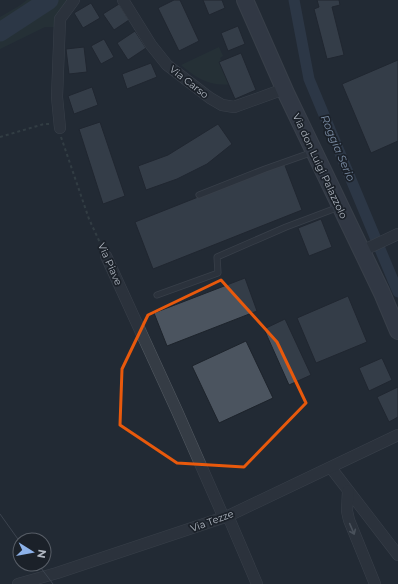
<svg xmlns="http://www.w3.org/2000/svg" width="398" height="584" font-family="Montserrat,sans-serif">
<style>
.green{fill:#283939}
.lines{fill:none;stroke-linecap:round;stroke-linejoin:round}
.canal{stroke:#39485b;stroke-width:11}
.river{stroke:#39485b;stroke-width:19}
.building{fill:#4b545f;stroke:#1d232b}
.lane-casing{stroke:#535a62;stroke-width:7}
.street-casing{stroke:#535a62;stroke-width:12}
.secondary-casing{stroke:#535a62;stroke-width:18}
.path{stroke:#455556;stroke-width:2;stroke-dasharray:3 3;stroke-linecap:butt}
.lane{stroke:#353c45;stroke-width:5.5}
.street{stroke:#353c45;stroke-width:11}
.secondary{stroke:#444b57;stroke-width:16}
.tram{stroke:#5a626d;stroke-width:1}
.oneway{stroke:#798089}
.marked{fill:none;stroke:#e8590c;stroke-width:3;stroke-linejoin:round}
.labels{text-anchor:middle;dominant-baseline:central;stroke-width:3.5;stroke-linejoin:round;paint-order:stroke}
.street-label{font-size:10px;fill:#b0b7c1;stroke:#1b2129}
.water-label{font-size:11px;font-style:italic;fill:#7c8ea6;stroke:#1b2129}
</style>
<rect width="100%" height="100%" fill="#222a34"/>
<g class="green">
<polygon points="27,0 71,0 55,27 45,27 0,49 0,17 19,6"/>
<path d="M219 47 223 56 220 58 231 84C210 87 196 78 181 65Z"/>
</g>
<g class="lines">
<polyline class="canal" points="294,0 309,79 398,292"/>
<polyline class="river" points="0,32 49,0"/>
</g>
<g class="building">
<polygon points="174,0 180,0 199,41 179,51 158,8"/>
<polygon points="203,0 222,0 225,8 209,15"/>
<polygon points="317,0 339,0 340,5 332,7 344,55 327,59 314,9 319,7"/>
<polygon points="91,3 100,18 83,28 74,13"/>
<polygon points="119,4 129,20 114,30 103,14"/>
<polygon points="238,26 245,44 228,51 221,33"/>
<polygon points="135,31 146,48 128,60 117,43"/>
<polygon points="104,39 114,57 101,64 91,46"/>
<polygon points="84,47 87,72 69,74 66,49"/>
<polygon points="241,53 256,90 235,99 219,62"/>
<polygon points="398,60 398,141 371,153 342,84"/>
<polygon points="151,63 157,77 127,89 122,74"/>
<polygon points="92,87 98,105 74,114 68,96"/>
<polygon points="100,122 125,196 103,204 79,129"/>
<polygon points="218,124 232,144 207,164 177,179 146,190 138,166 168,155"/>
<polygon points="284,163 302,210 153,269 135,222"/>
<polygon points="321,219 332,247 309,256 298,228"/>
<polygon points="245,278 257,311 167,346 154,313"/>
<polygon points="348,296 367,342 316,363 297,318"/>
<polygon points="285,319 311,375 289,385 264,329"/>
<polygon points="246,341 273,398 219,423 192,366"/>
<polygon points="382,358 392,380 369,391 359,368"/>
<polygon points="398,387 398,417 389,422 377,397"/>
</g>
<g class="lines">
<g class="lane-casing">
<g id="lane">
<polyline points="199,195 265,169 313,152"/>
<polyline points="157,295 218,273 217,257 286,227 339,207"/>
</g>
</g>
<g class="street-casing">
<g id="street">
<polyline points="123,0 151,45 167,65 210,98 222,105 234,107 284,89"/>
<polyline points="60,128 57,97 60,19 74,0"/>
<polyline points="362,251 398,234"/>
<polyline points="106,256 177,411 224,518"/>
<polyline points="331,468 398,555"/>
<polyline points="348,491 347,511 349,520 375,584"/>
<polyline points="228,516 257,584"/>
<polyline points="18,584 57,573 228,516 398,435"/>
</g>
</g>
<g class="secondary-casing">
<polyline id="secondary" points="245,0 286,93 382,293 398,331"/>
</g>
<g class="path">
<polyline points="0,137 44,124 49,124"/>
<polyline points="61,137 89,219 102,247"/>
</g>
<use href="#lane" class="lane"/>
<use href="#street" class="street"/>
<use href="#secondary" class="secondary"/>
<g class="tram">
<polyline points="0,514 20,542"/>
<polyline points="38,564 53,584"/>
</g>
</g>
<defs><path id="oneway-shaft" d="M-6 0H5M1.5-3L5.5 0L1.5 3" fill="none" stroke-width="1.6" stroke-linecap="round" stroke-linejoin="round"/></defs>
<use class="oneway" href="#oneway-shaft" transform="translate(352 529) rotate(67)"/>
<path d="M0 0H398V584H0ZM221 280 277 342 306 403 244 467 177 463 120 425 122 369 148 315Z" fill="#222a34" fill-opacity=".55" fill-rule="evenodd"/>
<path class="marked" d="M221 280 277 342 306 403 244 467 177 463 120 425 122 369 148 315Z"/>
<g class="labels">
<g class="street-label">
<text transform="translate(189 82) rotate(38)">Via Carso</text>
<text transform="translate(320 166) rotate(65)">Via don Luigi Palazzolo</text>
<text transform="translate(110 264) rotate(66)">Via Piave</text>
<text transform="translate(212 521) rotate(-20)">Via Tezze</text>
</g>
<g class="water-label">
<text transform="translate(338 148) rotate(67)">Roggia Serio</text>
</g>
</g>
<g transform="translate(32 552) rotate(101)"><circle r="19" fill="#1b2129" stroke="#575d66"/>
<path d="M0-3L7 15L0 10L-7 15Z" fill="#8db2e9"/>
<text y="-6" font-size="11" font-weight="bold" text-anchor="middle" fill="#b0b7c1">N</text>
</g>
</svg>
